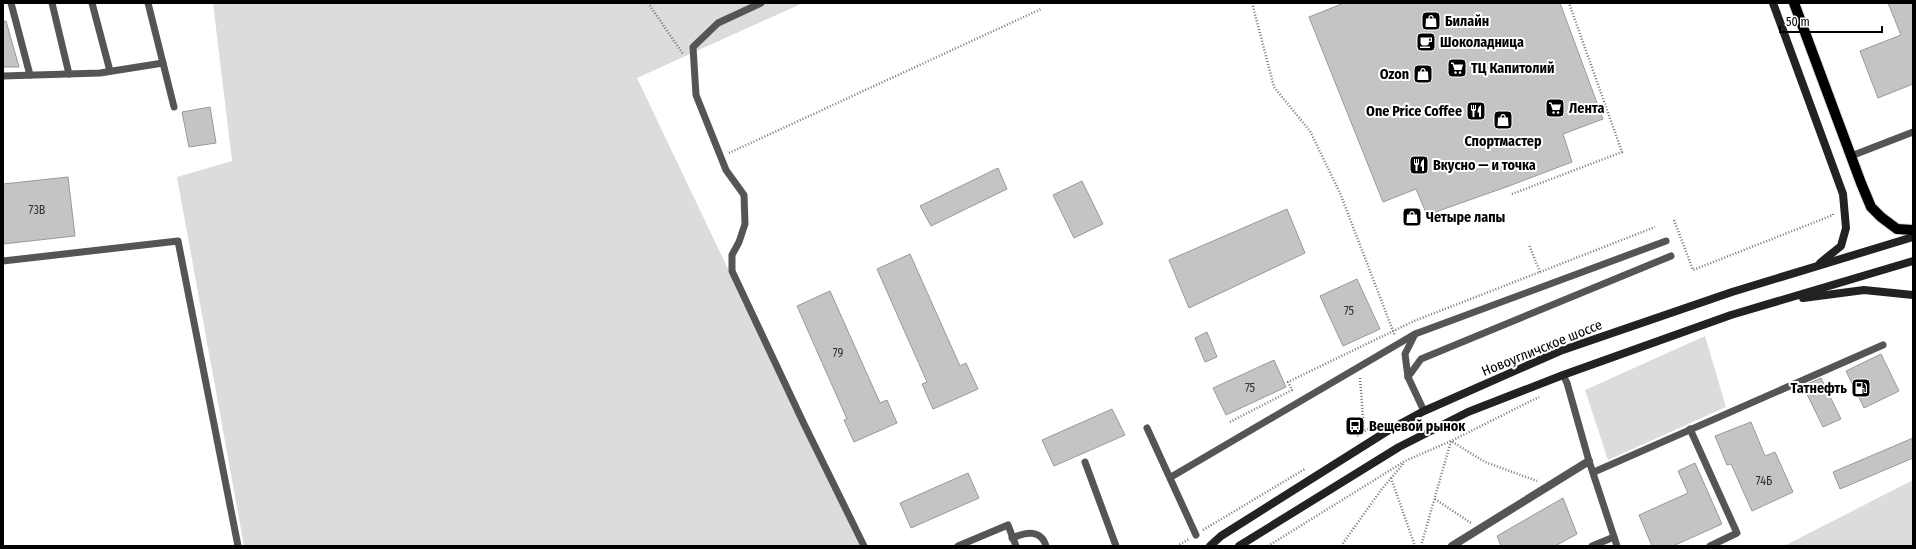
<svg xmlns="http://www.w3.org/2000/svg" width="1916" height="549" font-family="'Fira Sans Condensed',sans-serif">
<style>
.green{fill:#dcdcdc}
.building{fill:#c4c4c4;stroke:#999}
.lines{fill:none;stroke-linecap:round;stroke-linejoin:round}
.primary-casing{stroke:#dbdbdb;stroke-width:12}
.path{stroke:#777;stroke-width:2.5;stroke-dasharray:1 2;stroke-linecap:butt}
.service{stroke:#555;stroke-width:7}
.minor{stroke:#555;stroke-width:8}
.secondary{stroke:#222;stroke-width:8}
.primary{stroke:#000;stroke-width:10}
.labels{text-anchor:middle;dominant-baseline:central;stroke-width:4;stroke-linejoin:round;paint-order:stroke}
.number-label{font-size:12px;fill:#313131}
.poi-label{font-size:14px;font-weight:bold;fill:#000;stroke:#fff;text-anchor:start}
.street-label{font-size:14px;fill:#000;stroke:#fff}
</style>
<rect width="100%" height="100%" fill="#fff"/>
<g class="green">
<polygon points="213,3 803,3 637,78 860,546 244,546 177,177 232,161"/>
<polygon points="1705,336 1726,407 1608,460 1585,390"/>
<polygon points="1913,480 1913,546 1784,546"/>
</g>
<g class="building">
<polygon points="1344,3 1560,3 1603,119 1563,134 1572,162 1509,186 1427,215 1416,189 1383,202 1309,17"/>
<polygon points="1888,3 1913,3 1913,84 1878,98 1860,51 1901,35"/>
<polygon points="6,21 19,67 3,67 3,22"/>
<polygon points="210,107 216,143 189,147 182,112"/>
<polygon points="998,168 1007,189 931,226 920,206"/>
<polygon points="68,177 75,236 3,244 3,184"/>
<polygon points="1082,181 1103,224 1074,238 1053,195"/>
<polygon points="1287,209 1305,253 1189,308 1169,260"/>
<polygon points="910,254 960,366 966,363 978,389 933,409 922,384 927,382 877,269"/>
<polygon points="1357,279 1380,329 1343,346 1320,296"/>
<polygon points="830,291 880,403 887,400 897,423 854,442 844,420 847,419 797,306"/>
<polygon points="1207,332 1217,357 1205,362 1195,338"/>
<polygon points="1881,354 1899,391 1864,408 1846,371"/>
<polygon points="1274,360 1286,387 1226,415 1213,388"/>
<polygon points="1821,378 1841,419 1823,427 1803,386"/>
<polygon points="1112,409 1125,435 1054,466 1042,440"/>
<polygon points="1751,422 1765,456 1775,452 1793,492 1752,511 1731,464 1727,465 1715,436"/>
<polygon points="1913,438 1913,458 1840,489 1833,472"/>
<polygon points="1695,463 1722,524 1673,546 1652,546 1639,515 1688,493 1678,471"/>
<polygon points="968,473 979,498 911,528 900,503"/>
<polygon points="1563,498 1577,534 1555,546 1501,546 1497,536"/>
</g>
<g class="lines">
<g class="primary-casing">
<polyline id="primary" points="1794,3 1861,183 1871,207 1881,217 1897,229 1913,230"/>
</g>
<g class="path">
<polyline points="648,3 683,54"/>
<polyline points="1252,3 1274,87 1310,131 1340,193 1395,336"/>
<polyline points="729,153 1041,9"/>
<polyline points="1512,194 1622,152 1569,3"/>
<polyline points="1674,220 1693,270 1833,215 1833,212"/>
<polyline points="1540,272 1655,227"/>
<polyline points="1360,378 1364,431"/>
<polyline points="1230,422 1292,390 1288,382 1414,321 1540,272 1529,245"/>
<polyline points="1357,436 1368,429"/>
<polyline points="1391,478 1415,546"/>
<polyline points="1435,499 1471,523"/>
<polyline points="1203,530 1305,469"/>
<polyline points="1177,546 1189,539"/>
<polyline points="1268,546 1405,461 1451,441 1485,462 1537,481"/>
<polyline points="1341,546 1381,490 1404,463"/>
<polyline points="1421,546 1451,441 1539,397"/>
</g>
<g class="service">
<polyline points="11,3 30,75"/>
<polyline points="52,3 69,74"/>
<polyline points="92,3 110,71"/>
<polyline points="148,3 174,107"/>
<polyline points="761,3 718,23 693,47 696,95 726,170 744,195 745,224 739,242 732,255 732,271 804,424 864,546"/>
<polyline points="3,76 100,73 163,63"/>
<polyline points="1851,156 1913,132"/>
<polyline points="3,261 178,241 238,546"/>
<polyline points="1563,375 1567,383 1589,461 1617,546"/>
<polyline points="1408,377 1421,359 1671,256"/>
<polyline points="1424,411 1408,377 1405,354 1415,334 1666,241"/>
<polyline points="1147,428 1196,535"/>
<polyline points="1690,429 1737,533 1710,546"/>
<polyline points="1085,462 1116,546"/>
<polyline points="1594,472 1883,345"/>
<polyline points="1171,477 1415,334"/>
<path d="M1012 538C1026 532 1041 529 1046 546"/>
<polyline points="958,546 1008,525 1016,546"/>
<polyline points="1592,546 1614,537"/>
</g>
<polyline class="minor" points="1452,546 1589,461"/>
<g class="secondary">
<polyline points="1773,3 1843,194 1846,228 1841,246 1820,263"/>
<polyline points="1803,298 1864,290 1913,295"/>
<polyline points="1210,546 1221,536 1389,430 1424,411 1560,351 1732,292 1913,237"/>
<polyline points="1239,546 1399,447 1468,412 1563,375 1731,315 1913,261"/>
</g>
<use href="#primary" class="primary"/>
</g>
<defs>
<g id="shop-square" transform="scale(1)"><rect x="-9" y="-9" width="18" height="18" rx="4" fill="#000" stroke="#fff"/><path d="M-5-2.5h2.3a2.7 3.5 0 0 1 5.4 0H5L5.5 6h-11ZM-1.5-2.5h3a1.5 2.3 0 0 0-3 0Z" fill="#fff"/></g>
<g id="cafe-square" transform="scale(1)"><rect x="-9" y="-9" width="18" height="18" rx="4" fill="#000" stroke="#fff"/><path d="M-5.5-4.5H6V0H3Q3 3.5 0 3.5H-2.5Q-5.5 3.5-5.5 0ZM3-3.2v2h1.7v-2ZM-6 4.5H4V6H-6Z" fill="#fff"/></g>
<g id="supermarket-square" transform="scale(1)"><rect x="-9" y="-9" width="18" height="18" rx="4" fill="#000" stroke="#fff"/><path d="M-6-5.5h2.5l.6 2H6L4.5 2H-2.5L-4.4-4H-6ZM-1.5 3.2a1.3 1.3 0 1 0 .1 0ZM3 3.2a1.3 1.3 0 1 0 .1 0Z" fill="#fff"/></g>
<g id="restaurant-square" transform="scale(1)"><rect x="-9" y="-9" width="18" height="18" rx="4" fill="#000" stroke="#fff"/><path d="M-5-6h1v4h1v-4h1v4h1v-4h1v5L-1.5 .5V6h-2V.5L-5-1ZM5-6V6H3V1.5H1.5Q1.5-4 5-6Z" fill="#fff"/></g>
<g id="fuel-square" transform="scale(1)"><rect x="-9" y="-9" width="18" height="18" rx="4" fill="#000" stroke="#fff"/><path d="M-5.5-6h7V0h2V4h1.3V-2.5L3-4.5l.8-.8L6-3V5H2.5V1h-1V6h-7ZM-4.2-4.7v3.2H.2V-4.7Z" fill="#fff"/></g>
<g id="bus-square" transform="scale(1)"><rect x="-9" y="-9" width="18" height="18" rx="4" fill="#000" stroke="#fff"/><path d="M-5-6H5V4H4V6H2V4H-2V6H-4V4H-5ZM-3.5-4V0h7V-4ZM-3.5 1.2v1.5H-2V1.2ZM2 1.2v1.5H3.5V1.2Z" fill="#fff"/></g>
</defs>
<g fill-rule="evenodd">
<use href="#shop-square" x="1431" y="21"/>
<use href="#cafe-square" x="1426" y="42"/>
<use href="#supermarket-square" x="1457" y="68"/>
<use href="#shop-square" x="1423" y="74"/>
<use href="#supermarket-square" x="1555" y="108"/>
<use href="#restaurant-square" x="1476" y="111"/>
<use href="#shop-square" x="1503" y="120"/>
<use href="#restaurant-square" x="1419" y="165"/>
<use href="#shop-square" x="1412" y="217"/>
<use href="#fuel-square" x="1861" y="388"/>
<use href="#bus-square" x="1355" y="426"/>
</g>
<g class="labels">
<g class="number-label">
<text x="37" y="210">73В</text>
<text x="1349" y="311">75</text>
<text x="838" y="353">79</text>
<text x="1250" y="388">75</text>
<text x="1764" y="481">74Б</text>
</g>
<g class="poi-label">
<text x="1445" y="21">Билайн</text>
<text x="1440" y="42">Шоколадница</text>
<text x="1471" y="68">ТЦ Капитолий</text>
<text x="1409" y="74" text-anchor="end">Ozon</text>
<text x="1569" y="108">Лента</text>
<text x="1462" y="111" text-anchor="end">One Price Coffee</text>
<text x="1503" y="141" text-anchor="middle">Спортмастер</text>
<text x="1433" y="165">Вкусно — и точка</text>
<text x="1426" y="217">Четыре лапы</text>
<text x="1847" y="388" text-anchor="end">Татнефть</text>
<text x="1369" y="426">Вещевой рынок</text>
</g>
<g class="street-label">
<text transform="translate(1542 348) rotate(-22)">Новоугличское шоссе</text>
</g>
</g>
<rect width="1916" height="549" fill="none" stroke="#000000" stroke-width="8"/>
<path d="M1780 26v6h102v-6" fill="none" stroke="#000000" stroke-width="2"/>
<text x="1786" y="26" font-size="12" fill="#000000" stroke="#ffffff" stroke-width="3" paint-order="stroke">50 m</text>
</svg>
